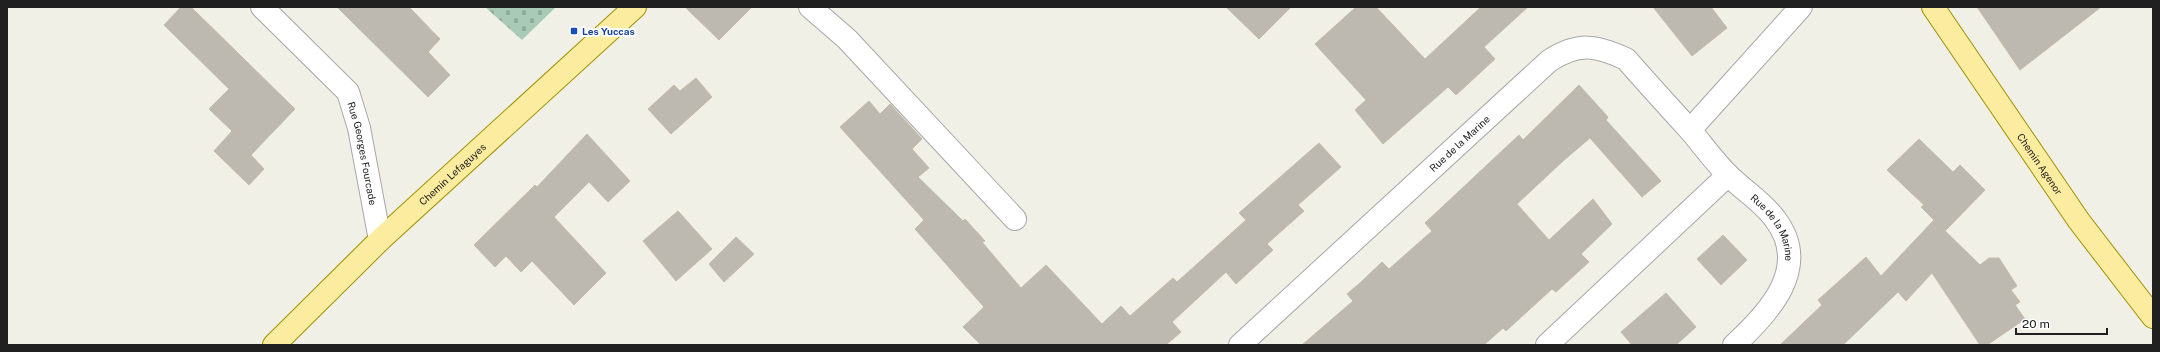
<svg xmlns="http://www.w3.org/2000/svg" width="2160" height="352" font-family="'Public Sans',sans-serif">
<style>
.cemetery{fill:url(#cemetery-stones)}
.building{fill:#beb9b0;stroke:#c3bba9}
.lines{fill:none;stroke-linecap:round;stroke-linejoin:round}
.minor-casing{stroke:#a7a7a7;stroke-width:24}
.major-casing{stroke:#9c9100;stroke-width:24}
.minor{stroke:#fff;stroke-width:22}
.major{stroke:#fceca0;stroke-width:22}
.transit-dot{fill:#1a4fb4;stroke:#fff;stroke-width:1.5}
.labels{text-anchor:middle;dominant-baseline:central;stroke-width:4;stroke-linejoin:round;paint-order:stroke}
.transit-label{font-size:10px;font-weight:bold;fill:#164399;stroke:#fff;text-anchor:start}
.street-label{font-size:10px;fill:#202020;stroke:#fff}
</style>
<defs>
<pattern id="cemetery-stones" width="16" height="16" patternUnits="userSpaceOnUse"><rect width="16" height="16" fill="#a8cab6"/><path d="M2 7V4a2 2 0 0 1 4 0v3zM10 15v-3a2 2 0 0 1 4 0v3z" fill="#90ad9c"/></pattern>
</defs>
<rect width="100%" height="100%" fill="#f1f0e7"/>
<polygon class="cemetery" points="485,7 556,7 522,40"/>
<g class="building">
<polygon points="181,7 191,7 295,109 251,155 264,169 249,185 214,151 232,131 209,109 229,89 164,25"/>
<polygon points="337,7 409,7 440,39 428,52 450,75 428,97"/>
<polygon points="685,7 752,7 719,40"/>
<polygon points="1226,7 1291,7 1259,39"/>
<polygon points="1356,7 1376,7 1425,59 1481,7 1528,7 1484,47 1495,59 1456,95 1448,87 1383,144 1355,110 1366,100 1315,44"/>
<polygon points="1653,7 1711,7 1727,28 1692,56"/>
<polygon points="1977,7 2101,7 2020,70"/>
<polygon points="696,78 712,97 671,134 648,109 674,85 680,91"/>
<polygon points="1579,85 1608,117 1606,120 1661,181 1642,197 1590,138 1563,161 1517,204 1549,240 1593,199 1612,224 1581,254 1589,262 1556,292 1552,289 1506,331 1503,328 1484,345 1302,345 1353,301 1347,294 1360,283 1382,262 1389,269 1432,231 1425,223 1519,135 1523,140"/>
<polygon points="869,101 880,114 890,104 922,139 912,149 929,168 918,177 963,221 965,219 985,241 982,242 1021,288 1046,265 1102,324 1121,306 1130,316 1173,278 1177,282 1246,220 1239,213 1319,143 1341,167 1298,205 1304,211 1267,244 1273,250 1249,272 1236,284 1226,272 1172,322 1181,332 1166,345 981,345 963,327 984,307 915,229 924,220 840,127"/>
<polygon points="587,134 630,181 608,202 589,182 554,217 606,273 574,305 532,261 521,272 506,256 495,267 474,245 535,185 537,187"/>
<polygon points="1919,139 1953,172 1960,165 1985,190 1945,231 1921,207 1924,205 1887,170"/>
<polygon points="678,211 712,249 676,281 643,241"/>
<polygon points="1934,220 1980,265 1989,258 1999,258 2017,286 2011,290 2020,302 2015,305 2025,319 1987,345 1980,345 1932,273 1906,301 1898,292 1843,345 1780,345 1822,305 1818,300 1866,257 1881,276"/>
<polygon points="1723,235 1747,260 1721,285 1697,259"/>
<polygon points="736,237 754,254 724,282 709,264"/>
<polygon points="1666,293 1696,327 1676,345 1632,345 1621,332"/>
</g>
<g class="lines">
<g class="minor-casing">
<g id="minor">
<path id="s1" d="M262 7 348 92 359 128 380 240"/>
<polyline points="810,7 847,39 1015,219"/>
<polyline points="1690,130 1801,7"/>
<path id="s2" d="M1240 345 1549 61C1578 42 1596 45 1626 59 1647 83 1668 106 1689 129 1702 144 1714 161 1728 175 1743 190 1763 202 1775 219 1812 267 1769 313 1734 345"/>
<polyline points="1547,345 1728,175"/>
</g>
</g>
<g class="major-casing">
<g id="major">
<path id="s3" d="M1933 7 2079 221 2153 317"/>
<path id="s4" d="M274 345 380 240 635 7"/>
</g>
</g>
<use href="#minor" class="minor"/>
<use href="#major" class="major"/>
</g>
<rect class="transit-dot" x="570" y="27" width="8" height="8" rx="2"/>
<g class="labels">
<g class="transit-label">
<text x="582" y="31">Les Yuccas</text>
</g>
<g class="street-label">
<text stroke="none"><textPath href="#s2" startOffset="298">Rue de la Marine</textPath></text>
<text stroke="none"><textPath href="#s1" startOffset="184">Rue Georges Fourcade</textPath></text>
<text stroke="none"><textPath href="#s3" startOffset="190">Chemin Agenor</textPath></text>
<text stroke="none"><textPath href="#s4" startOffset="247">Chemin Lefaguyes</textPath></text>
<text stroke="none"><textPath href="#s2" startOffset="727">Rue de la Marine</textPath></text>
</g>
</g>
<rect width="2160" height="352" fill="none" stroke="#202020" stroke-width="16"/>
<path d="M2016 328v6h91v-6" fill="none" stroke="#202020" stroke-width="2"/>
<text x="2022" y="328" font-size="12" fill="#202020" stroke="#ffffff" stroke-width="3" paint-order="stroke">20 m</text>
</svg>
